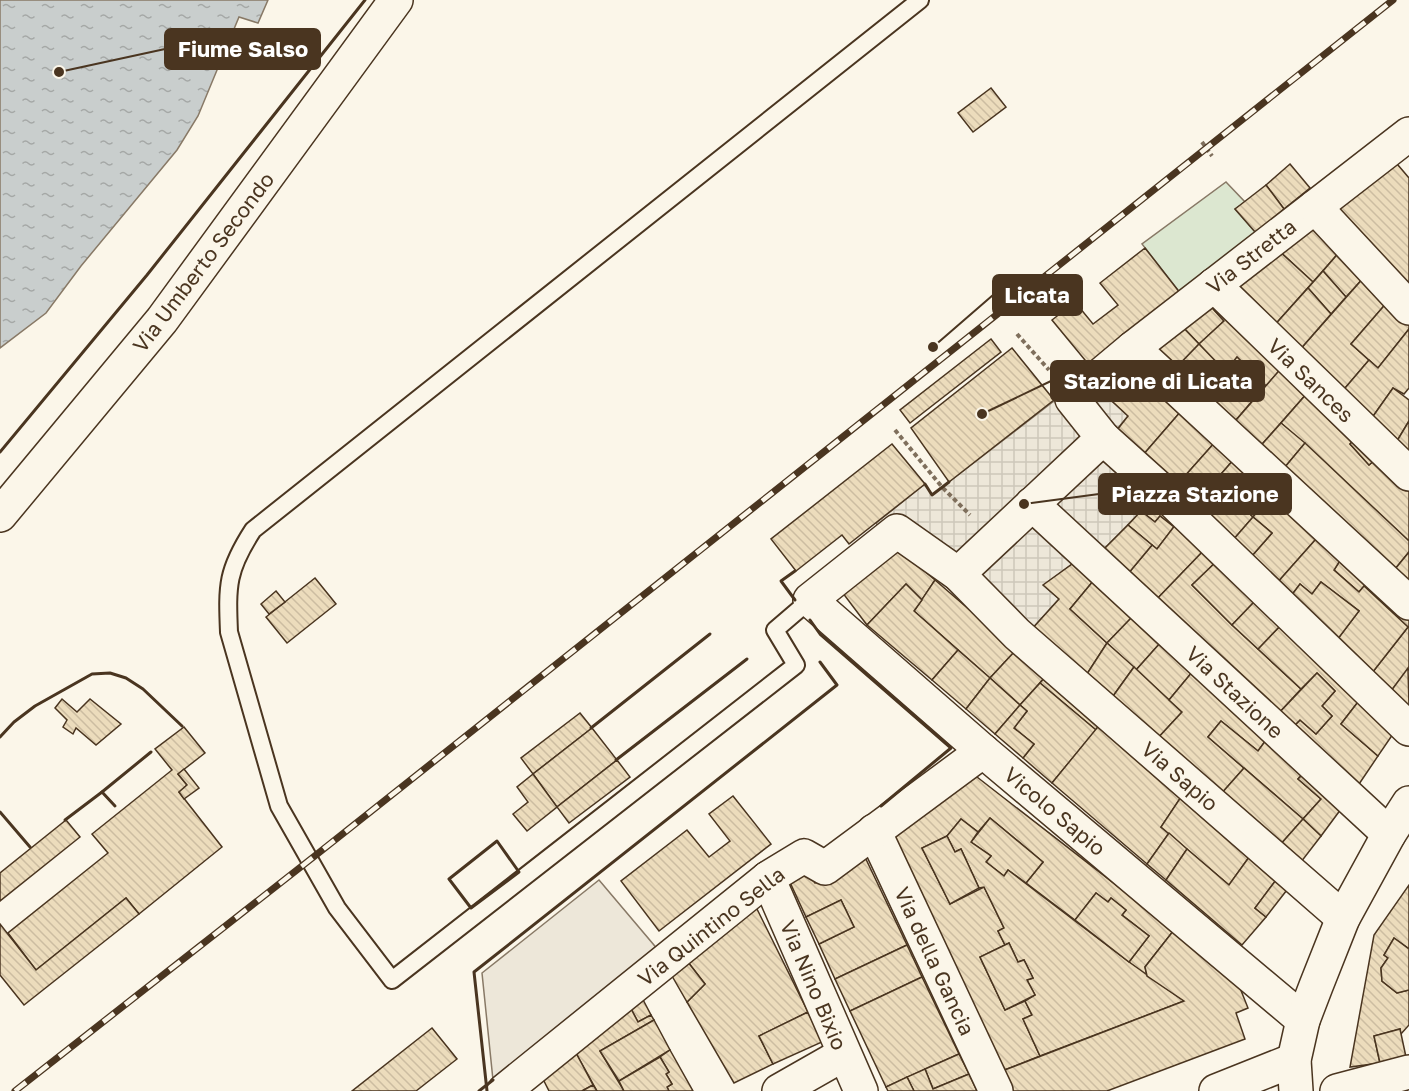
<svg xmlns="http://www.w3.org/2000/svg" width="1409" height="1091" font-family="'Golos Text',sans-serif">
<style>
.garden{fill:#dce7d0;stroke:#887966;stroke-width:1.5}
.parking{fill:#ede7d9;stroke:#887966;stroke-width:1.5}
.plaza{fill:url(#plaza-grid);stroke:#887966;stroke-width:1.5}
.water{fill:url(#water-ripples);stroke:#887966;stroke-width:1.5}
.building{fill:url(#building-back-hatch);stroke:#4a3520;stroke-width:1.5}
.lines{fill:none;stroke-linecap:round;stroke-linejoin:round}
.lane-casing{stroke:#4a3520;stroke-width:20}
.street-casing{stroke:#4a3520;stroke-width:36}
.secondary-casing{stroke:#4a3520;stroke-width:36}
.path{stroke:#7f6f5c;stroke-width:4;stroke-dasharray:4.5 3;stroke-linecap:butt}
.lane{stroke:#fbf6e9;stroke-width:16}
.street{stroke:#fbf6e9;stroke-width:33}
.secondary{stroke:#fbf6e9;stroke-width:33}
.rail-casing{stroke:#4a3520;stroke-width:7}
.rail{stroke:#fbf6e9;stroke-width:4.5;stroke-dasharray:14;stroke-linecap:butt}
.wall{stroke:#4a3520;stroke-width:3}
.labels{text-anchor:middle;dominant-baseline:central;stroke-width:4.5;stroke-linejoin:round;paint-order:stroke}
.street-label{font-size:21px;fill:#4a3520;stroke:#fbf6e9}
.leader{fill:none;stroke:#4a3520;stroke-width:2}
.callout-dot{fill:#4a3520;stroke:#fbf6e9;stroke-width:2}
.callout{fill:#4a3520;stroke:#4a3520;stroke-width:2}
.callout-label{font-size:22px;text-anchor:middle;font-weight:bold;fill:#fff}
</style>
<defs>
<pattern id="plaza-grid" width="8" height="8" patternUnits="userSpaceOnUse" patternTransform="scale(1.5)"><rect width="8" height="8" fill="#ede7d9"/><path d="M0 4h8M4 0v8" fill="none" stroke="#cdc7ba"/></pattern>
<pattern id="water-ripples" width="26" height="14" patternUnits="userSpaceOnUse" patternTransform="scale(1.5)"><rect width="26" height="14" fill="#c9cecd"/><path d="M2 4q2-2 4 0t4 0M15 11q2-2 4 0t4 0" fill="none" stroke="#a5a8a6"/></pattern>
<pattern id="building-back-hatch" width="6" height="6" patternUnits="userSpaceOnUse" patternTransform="scale(1.5)"><rect width="6" height="6" fill="#ecdcbc"/><path d="M-1 5l2 2M0 0l6 6M5-1l2 2" fill="none" stroke="#ccbda1"/></pattern>
</defs>
<rect width="100%" height="100%" fill="#fbf6e9"/>
<polygon class="garden" points="1226,182 1245,202 1235,209 1256,233 1184,298 1142,244"/>
<polygon class="parking" points="599,880 659,951 493,1080 482,973"/>
<polygon class="plaza" points="1100,390 1128,416 1117,429 1155,497 1102,551 1075,562 1044,585 1059,599 1031,630 1001,637 887,540 876,523 925,484 932,495 1067,391"/>
<polygon class="water" points="0,0 268,0 258,23 239,17 198,116 177,150 81,266 46,313 0,348"/>
<g class="building">
<polygon points="991,88 1006,107 973,132 958,113"/>
<polygon points="1392,158 1409,178 1409,292 1330,208"/>
<polygon points="1290,164 1310,188 1284,209 1266,185"/>
<polygon points="1266,185 1284,209 1256,233 1235,209"/>
<polygon points="1314,220 1342,249 1313,282 1277,249"/>
<polygon points="1145,248 1184,298 1094,371 1052,320 1075,302 1093,324 1118,305 1100,283"/>
<polygon points="1277,249 1313,282 1272,328 1229,287"/>
<polygon points="1342,249 1366,275 1346,297 1323,271"/>
<polygon points="1323,271 1346,297 1331,314 1308,288"/>
<polygon points="1366,275 1389,300 1351,344 1369,360 1340,394 1297,353"/>
<polygon points="1308,288 1331,314 1297,353 1272,328"/>
<polygon points="1389,300 1409,321 1409,329 1378,368 1351,344"/>
<polygon points="1206,301 1224,321 1199,344 1180,324"/>
<polygon points="1206,301 1284,365 1266,386 1237,357 1225,372 1199,344 1224,321"/>
<polygon points="1180,324 1199,344 1171,373 1147,352"/>
<polygon points="1409,329 1409,388 1404,394 1393,388 1369,422 1340,394 1369,360 1378,368"/>
<polygon points="991,339 1001,352 910,423 900,410"/>
<polygon points="1199,344 1253,400 1230,427 1171,373"/>
<polygon points="1012,348 1054,400 949,482 911,428"/>
<polygon points="1237,357 1266,386 1253,400 1225,372"/>
<polygon points="1132,364 1182,410 1143,455 1117,430 1128,416 1100,390"/>
<polygon points="1284,365 1309,391 1256,451 1230,427"/>
<polygon points="1393,388 1409,400 1409,421 1394,446 1369,422"/>
<polygon points="1309,391 1328,418 1352,442 1350,444 1369,465 1377,458 1409,489 1409,541 1281,423"/>
<polygon points="1182,410 1216,441 1176,486 1143,455"/>
<polygon points="1328,418 1377,458 1369,465 1350,444 1352,442"/>
<polygon points="1409,421 1409,461 1394,446"/>
<polygon points="1281,423 1305,443 1280,473 1256,451"/>
<polygon points="1216,441 1235,458 1215,481 1253,517 1233,540 1176,486"/>
<polygon points="1305,443 1409,541 1409,552 1391,574 1280,473"/>
<polygon points="892,444 925,484 849,544 842,535 796,571 771,539"/>
<polygon points="1235,458 1254,475 1233,496 1215,481"/>
<polygon points="1254,475 1273,493 1253,517 1233,496"/>
<polygon points="1273,493 1409,616 1409,669 1391,691 1372,673 1408,627 1364,586 1359,592 1334,570 1341,559 1316,539 1277,583 1251,557 1272,533 1253,517"/>
<polygon points="1155,497 1179,520 1174,527 1160,516 1155,522 1141,511"/>
<polygon points="1141,511 1155,522 1160,516 1174,527 1157,549 1128,525"/>
<polygon points="1253,517 1272,533 1251,557 1233,540"/>
<polygon points="1179,520 1207,547 1155,601 1127,575 1152,545 1157,549"/>
<polygon points="1128,525 1152,545 1127,575 1102,551"/>
<polygon points="1316,539 1341,559 1334,570 1359,592 1364,586 1408,627 1372,673 1337,640 1359,611 1321,582 1312,594 1300,584 1291,596 1277,583"/>
<polygon points="895,546 935,580 922,600 906,584 867,625 839,588"/>
<polygon points="1207,547 1219,559 1192,585 1232,625 1301,689 1278,714 1155,601"/>
<polygon points="1409,552 1409,590 1391,574"/>
<polygon points="1219,559 1361,698 1341,724 1378,756 1357,787 1292,728 1300,720 1316,734 1332,716 1322,706 1335,691 1317,673 1301,689 1258,649 1280,626 1254,602 1232,625 1192,585"/>
<polygon points="1075,562 1094,580 1070,609 1107,643 1085,677 1031,630 1059,599 1043,585"/>
<polygon points="315,578 336,604 287,643 266,617"/>
<polygon points="935,580 1016,650 990,678 914,611"/>
<polygon points="1094,580 1133,616 1107,643 1070,609"/>
<polygon points="1321,582 1359,611 1337,640 1291,596 1300,584 1312,594"/>
<polygon points="906,584 922,600 914,611 958,650 932,680 867,625"/>
<polygon points="276,591 285,602 269,614 261,604"/>
<polygon points="1254,602 1280,626 1258,649 1232,625"/>
<polygon points="1133,616 1161,642 1136,670 1107,643"/>
<polygon points="1161,642 1193,671 1169,700 1136,670"/>
<polygon points="1107,643 1134,667 1111,699 1085,677"/>
<polygon points="958,650 990,678 966,709 932,680"/>
<polygon points="1016,650 1046,676 1020,705 990,678"/>
<polygon points="1134,667 1182,712 1157,739 1111,699"/>
<polygon points="1408,668 1409,706 1408,707 1391,691"/>
<polygon points="1193,671 1266,740 1258,751 1221,721 1208,737 1244,768 1221,794 1157,739 1182,712 1169,700"/>
<polygon points="1317,673 1335,691 1322,706 1332,716 1316,734 1300,720 1292,728 1278,714"/>
<polygon points="1046,676 1101,723 1096,730 1040,683"/>
<polygon points="990,678 1020,705 995,734 966,709"/>
<polygon points="1040,683 1096,730 1052,783 1023,758 1034,744 1014,728 1027,711 1020,705"/>
<polygon points="1361,698 1395,731 1378,756 1341,724"/>
<polygon points="62,699 77,712 90,699 121,724 96,745 76,728 73,734 63,727 67,720 55,708"/>
<polygon points="1020,705 1027,711 1014,728 1034,744 1023,758 995,734"/>
<polygon points="580,713 592,728 533,774 521,758"/>
<polygon points="1221,721 1258,751 1266,740 1303,774 1298,779 1321,799 1303,819 1208,737"/>
<polygon points="1101,723 1183,794 1161,827 1169,833 1147,864 1052,783"/>
<polygon points="184,727 205,753 178,774 187,785 179,792 222,847 139,914 126,898 36,970 8,933 108,853 92,834 172,770 155,749"/>
<polygon points="592,728 617,760 557,807 533,774"/>
<polygon points="617,760 630,777 569,823 557,807"/>
<polygon points="1244,768 1303,819 1280,845 1221,794"/>
<polygon points="184,769 199,788 184,799 179,792 187,785 178,774"/>
<polygon points="968,770 1174,930 1145,967 1147,976 1129,962 1149,936 1122,915 1126,910 1111,898 1108,902 1096,893 1075,920 1026,883 1043,862 990,818 978,832 961,819 947,836 922,848 950,904 984,887 1004,928 998,931 1005,945 980,957 1005,1010 1025,1001 1032,1015 1023,1019 1040,1056 1002,1071 888,837"/>
<polygon points="533,774 557,807 527,831 513,814 528,802 517,787"/>
<polygon points="1303,774 1341,809 1321,836 1303,819 1321,799 1298,779"/>
<polygon points="1183,794 1252,853 1229,885 1161,827"/>
<polygon points="733,796 771,844 659,931 621,881 687,830 709,857 730,841 709,814"/>
<polygon points="990,818 1043,862 1026,883 1008,870 1004,876 986,862 991,856 971,842"/>
<polygon points="961,819 978,832 971,842 991,856 986,862 1004,876 1008,870 1129,962 1184,1001 1040,1056 1023,1019 1032,1015 1025,1001 1035,995 1027,980 1033,978 1024,960 1018,962 1009,943 1005,945 998,931 1004,928 984,887 979,888 961,849 955,852 947,836"/>
<polygon points="1303,819 1321,836 1301,862 1280,845"/>
<polygon points="66,820 80,837 0,901 0,873"/>
<polygon points="1169,833 1187,849 1166,880 1147,864"/>
<polygon points="947,836 955,852 961,849 979,888 950,904 922,848"/>
<polygon points="1187,849 1229,885 1252,853 1279,876 1255,908 1266,917 1242,945 1166,880"/>
<polygon points="863,853 907,945 835,979 819,944 854,927 841,900 806,917 788,878 803,865 815,883"/>
<polygon points="1279,876 1290,886 1266,917 1255,908"/>
<polygon points="1409,885 1409,949 1394,938 1384,955 1388,958 1381,968 1382,981 1397,993 1409,990 1409,1025 1400,1035 1400,1029 1374,1036 1380,1063 1350,1067 1374,935"/>
<polygon points="1096,893 1108,902 1111,898 1126,910 1122,915 1149,936 1129,962 1075,920"/>
<polygon points="126,898 139,914 24,1005 0,975 0,924 36,970"/>
<polygon points="841,900 854,927 819,944 806,917"/>
<polygon points="755,905 808,1012 759,1036 773,1064 734,1083 687,1002 705,984 684,957"/>
<polygon points="1174,930 1236,978 1248,1008 1236,1013 1245,1039 1107,1091 1012,1091 1002,1071 1184,1001 1147,976 1145,967"/>
<polygon points="1394,938 1409,949 1409,990 1397,993 1382,981 1381,968 1388,958 1384,955"/>
<polygon points="1009,943 1018,962 1024,960 1033,978 1027,980 1035,995 1005,1010 980,957"/>
<polygon points="907,945 922,977 850,1011 835,979"/>
<polygon points="684,957 705,984 687,1002 668,969"/>
<polygon points="922,977 959,1054 886,1087 850,1011"/>
<polygon points="640,994 651,1015 638,1022 629,1005"/>
<polygon points="629,1005 638,1022 651,1015 654,1020 600,1051 624,1091 597,1091 576,1053"/>
<polygon points="808,1012 822,1042 773,1064 759,1036"/>
<polygon points="654,1020 670,1050 619,1081 600,1051"/>
<polygon points="432,1028 457,1059 416,1091 352,1091"/>
<polygon points="1400,1029 1406,1057 1380,1063 1374,1036"/>
<polygon points="670,1050 693,1091 669,1091 667,1087 672,1084 666,1074 669,1072 660,1057"/>
<polygon points="576,1053 593,1085 582,1091 549,1091 539,1071"/>
<polygon points="959,1054 969,1074 933,1089 925,1069"/>
<polygon points="660,1057 669,1072 666,1074 672,1084 667,1087 669,1091 624,1091 619,1081"/>
<polygon points="925,1069 933,1089 969,1074 977,1091 914,1091 907,1077"/>
<polygon points="907,1077 914,1091 888,1091 886,1087"/>
<polygon points="593,1085 597,1091 582,1091"/>
</g>
<g class="lines">
<g class="lane-casing">
<path id="lane" d="M810 600 775 630 796 665 392 980 337 908 279 806 229 632C227 585 227 570 253 530L920 0"/>
</g>
<g class="street-casing">
<g id="street">
<polyline points="1409,134 1133,348 1072,399 1103,438 1162,491 1409,729"/>
<polyline points="1315,207 1409,308"/>
<polyline points="1214,285 1409,474"/>
<polyline points="1133,348 1409,603"/>
<polyline points="1032,504 1389,834"/>
<polyline points="958,574 1103,438"/>
<polyline points="874,831 996,1091"/>
<polyline points="768,878 861,1091"/>
<polyline points="1303,1020 983,751 810,600 897,531 958,574 1017,634 1343,918"/>
<polyline points="504,1091 768,878 804,856 825,868 983,751"/>
<polyline points="779,1091 844,1054"/>
<polyline points="1337,1091 1409,1072"/>
</g>
</g>
<g class="secondary-casing">
<g id="secondary">
<polyline points="0,515 162,320 396,0"/>
<polyline points="1216,1091 1294,1060"/>
<polyline points="1296,1091 1294,1060 1303,1020 1316,986 1343,918 1389,834 1409,803"/>
</g>
</g>
<g class="path">
<polyline points="1202,142 1212,156"/>
<polyline points="1017,334 1049,370"/>
<polyline points="895,430 942,487 970,515"/>
</g>
<use href="#lane" class="lane"/>
<use href="#street" class="street"/>
<use href="#secondary" class="secondary"/>
<g class="rail-casing">
<polyline id="rail" points="15,1091 316,855 1393,0"/>
</g>
<use href="#rail" class="rail"/>
<g class="wall">
<polyline points="0,452 147,275 365,0"/>
<polyline points="925,484 932,495 949,482"/>
<polyline points="795,571 781,581 795,600"/>
<polyline points="810,620 820,634 951,748 881,806"/>
<polyline points="591,728 710,634"/>
<polyline points="0,737 14,722 35,706 92,674 110,673 126,678 143,689 182,726"/>
<polyline points="616,760 747,659"/>
<polyline points="102,792 151,752"/>
<polyline points="0,812 30,847"/>
<polyline points="65,820 102,792 115,806"/>
<polygon points="497,841 519,872 471,908 449,879"/>
<polyline points="479,1091 493,1080"/>
<polyline points="487,1091 474,972 837,685 820,662"/>
</g>
</g>
<g class="labels">
<g class="street-label">
<text transform="translate(1251 256) rotate(-38)">Via Stretta</text>
<text transform="translate(203 262) rotate(-53)">Via Umberto Secondo</text>
<text transform="translate(1311 380) rotate(44)">Via Sances</text>
<text transform="translate(1235 692) rotate(43)">Via Stazione</text>
<text transform="translate(1180 776) rotate(41)">Via Sapio</text>
<text transform="translate(1055 811) rotate(40)">Vicolo Sapio</text>
<text transform="translate(711 926) rotate(-38)">Via Quintino Sella</text>
<text transform="translate(935 961) rotate(65)">Via della Gancia</text>
<text transform="translate(814 985) rotate(67)">Via Nino Bixio</text>
</g>
</g>
<path class="leader" d="M59 72L165 49M933 347L993 295M982 414L1051 381M1024 504L1099 494"/>
<g class="callout-dot">
<circle cx="59" cy="72" r="6"/>
<circle cx="933" cy="347" r="6"/>
<circle cx="982" cy="414" r="6"/>
<circle cx="1024" cy="504" r="6"/>
</g>
<g class="callout">
<rect x="165" y="29" width="155" height="40" rx="6"/>
<rect x="993" y="275" width="89" height="40" rx="6"/>
<rect x="1051" y="361" width="213" height="40" rx="6"/>
<rect x="1099" y="474" width="192" height="40" rx="6"/>
</g>
<g class="callout-label">
<text x="243" y="57">Fiume Salso</text>
<text x="1037" y="303">Licata</text>
<text x="1158" y="389">Stazione di Licata</text>
<text x="1195" y="502">Piazza Stazione</text>
</g>
</svg>
